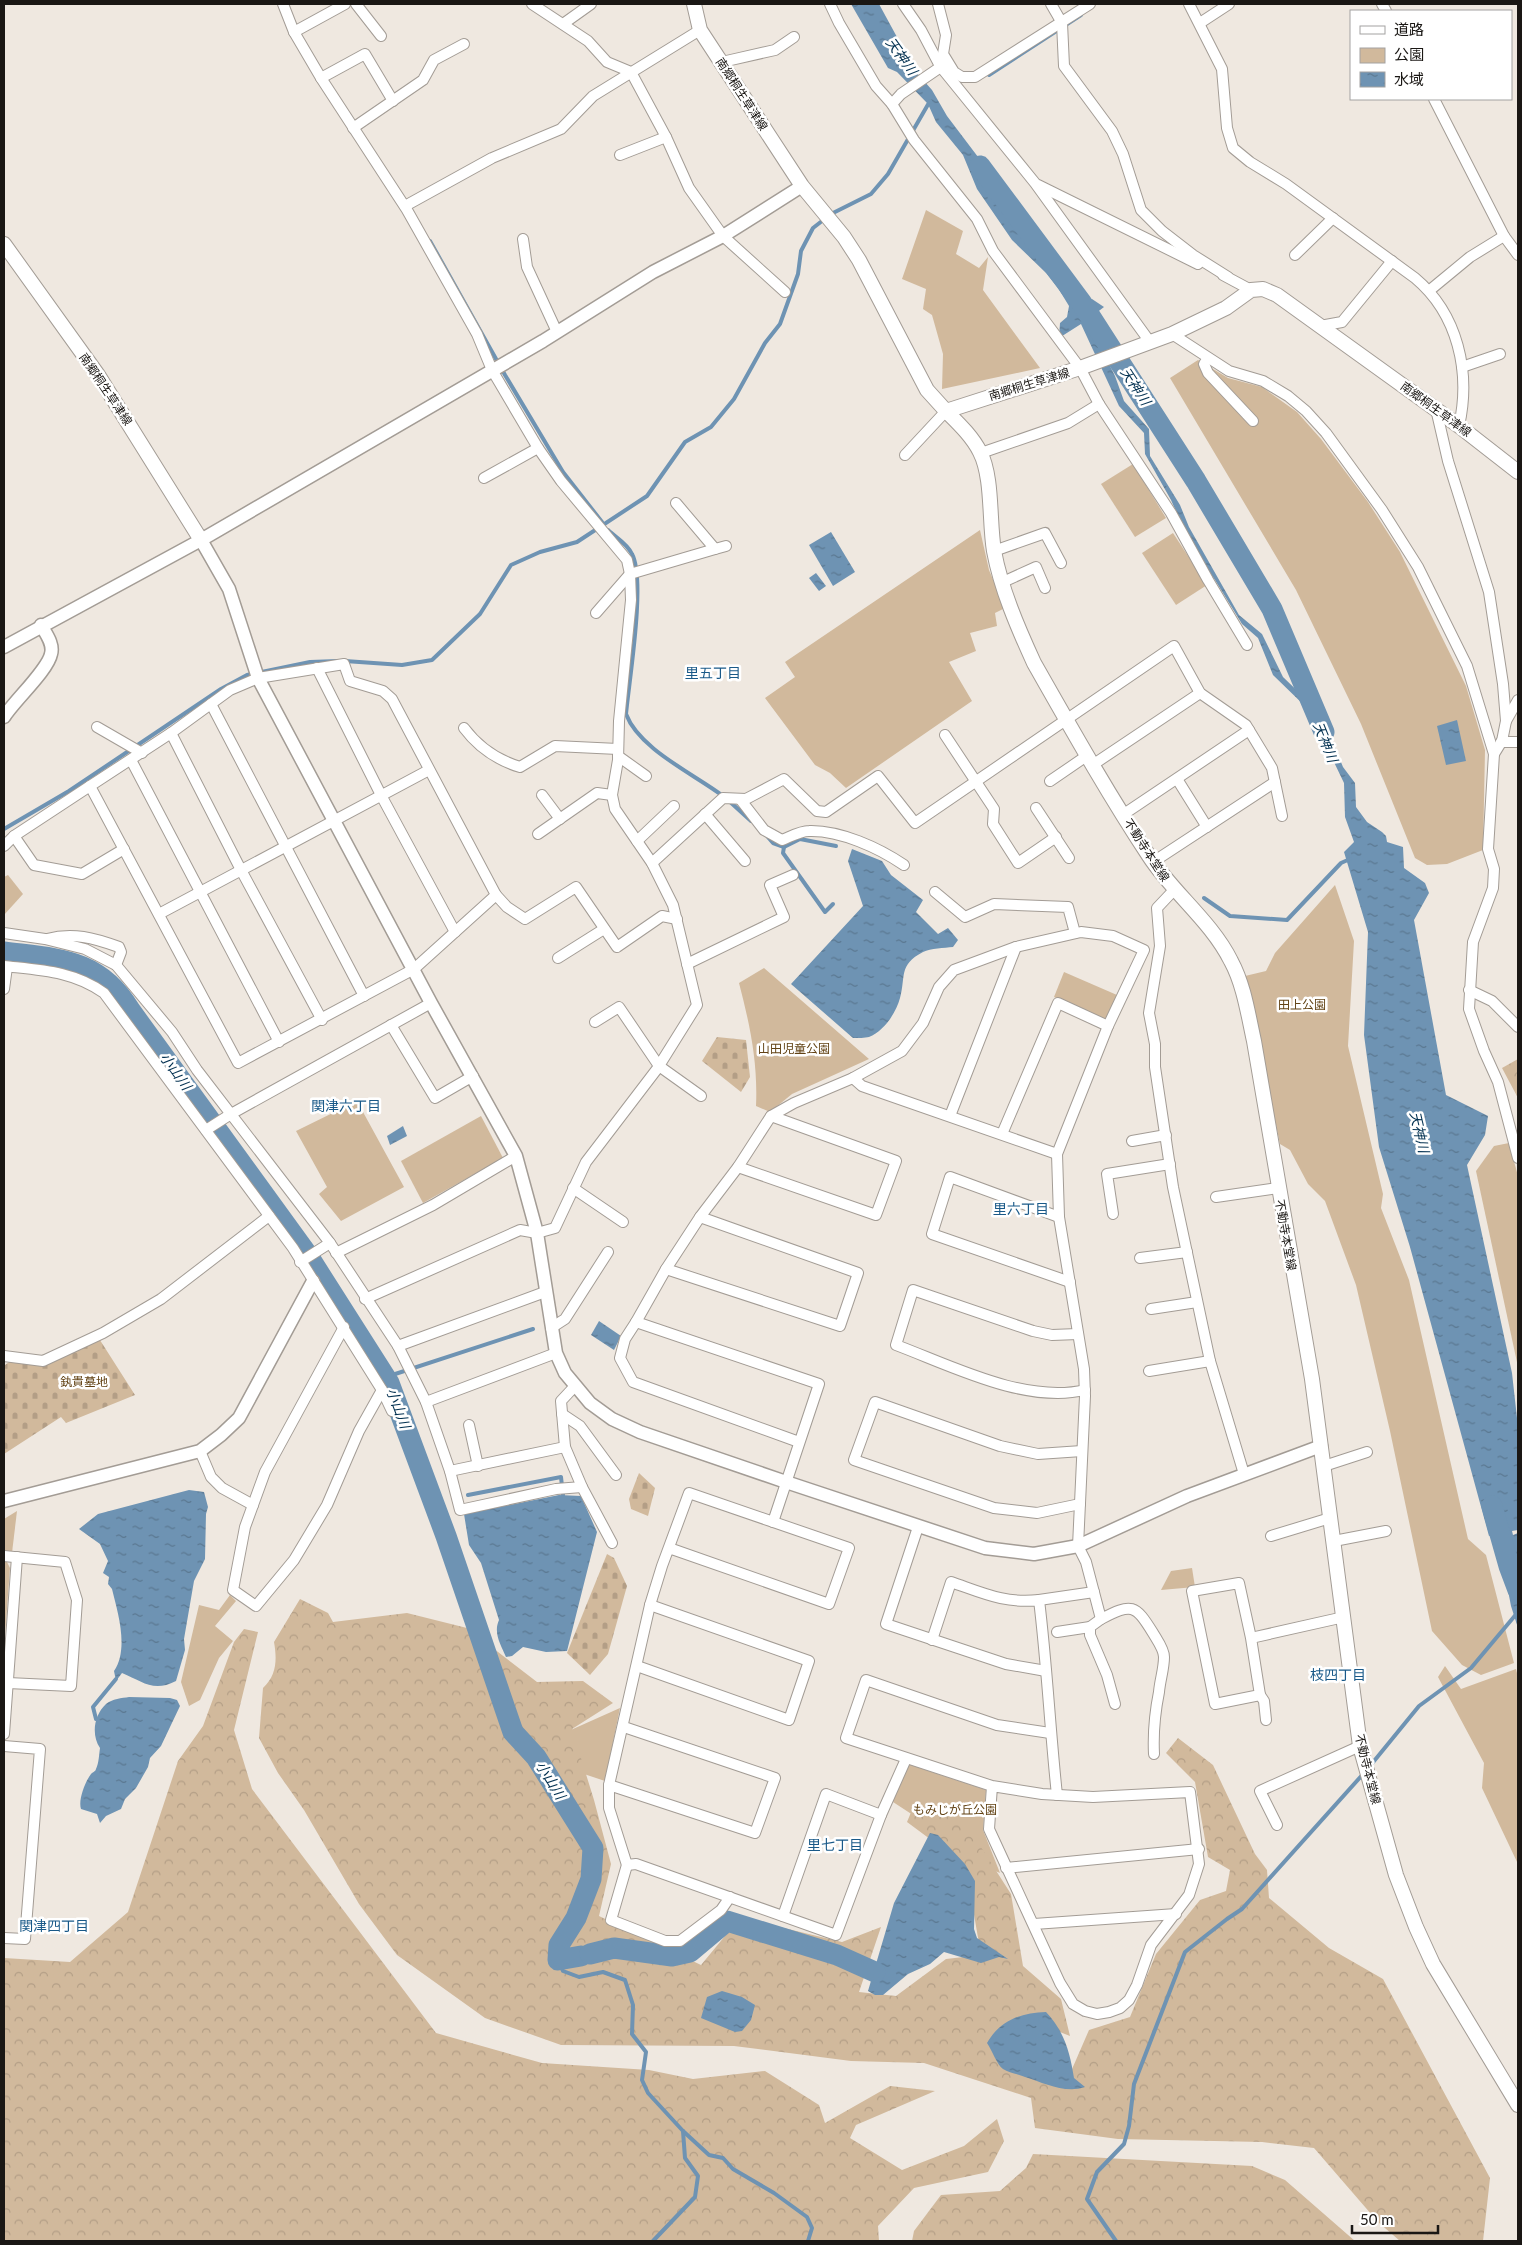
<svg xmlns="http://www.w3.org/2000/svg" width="1522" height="2245" font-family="Lato,'Noto Sans JP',sans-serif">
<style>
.green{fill:#d1b99c}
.forest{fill:url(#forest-crowns)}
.cemetery{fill:url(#cemetery-stones)}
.water{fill:url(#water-ripples)}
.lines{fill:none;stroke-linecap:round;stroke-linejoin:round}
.stream{stroke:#6e93b3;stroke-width:4}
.river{stroke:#6e93b3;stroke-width:21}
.minor-casing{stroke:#a39c95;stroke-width:12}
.tertiary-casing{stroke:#a39c95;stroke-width:15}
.secondary-casing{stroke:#a39c95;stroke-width:16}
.minor{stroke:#fff;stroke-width:10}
.tertiary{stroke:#fff;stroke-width:12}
.secondary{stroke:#fff;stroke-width:14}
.labels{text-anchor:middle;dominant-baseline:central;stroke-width:5;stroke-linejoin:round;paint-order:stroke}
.street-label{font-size:12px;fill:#1a1714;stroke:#fff}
.park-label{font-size:12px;fill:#624214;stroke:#fff}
.water-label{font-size:14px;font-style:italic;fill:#023050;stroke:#fff}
.neighbourhood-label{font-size:14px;fill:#195988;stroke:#fff}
</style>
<defs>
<pattern id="forest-crowns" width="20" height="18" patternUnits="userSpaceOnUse" patternTransform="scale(1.25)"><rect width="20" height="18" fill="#d1b99c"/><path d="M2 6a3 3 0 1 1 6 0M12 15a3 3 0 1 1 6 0" fill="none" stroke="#b39e86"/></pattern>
<pattern id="cemetery-stones" width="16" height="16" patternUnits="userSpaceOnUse" patternTransform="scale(1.25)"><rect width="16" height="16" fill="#d1b99c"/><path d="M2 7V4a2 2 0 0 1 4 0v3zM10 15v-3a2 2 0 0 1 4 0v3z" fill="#b39e86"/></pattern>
<pattern id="water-ripples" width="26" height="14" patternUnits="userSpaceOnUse" patternTransform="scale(1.25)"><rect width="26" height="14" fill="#6e93b3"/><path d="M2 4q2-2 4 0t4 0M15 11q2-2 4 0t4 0" fill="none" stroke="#5a7790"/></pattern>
</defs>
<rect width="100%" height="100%" fill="#efe8e0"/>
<g class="green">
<polygon points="926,210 963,231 956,254 979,268 988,257 983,290 1040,368 942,389 943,354 932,315 923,309 926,289 902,279"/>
<polygon points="1198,360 1228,378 1262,387 1297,412 1321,439 1368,502 1400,552 1466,686 1485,750 1483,850 1447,864 1427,865 1415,858 1361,724 1296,590 1170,378"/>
<polygon points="1133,464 1166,518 1135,537 1101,484"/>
<polygon points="980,530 989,570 1005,608 995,613 997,626 970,633 976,651 949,662 972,701 846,788 830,773 815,765 765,698 795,677 785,662"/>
<polygon points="1173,533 1207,585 1176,605 1142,553"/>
<polygon points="8,875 23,894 4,915 4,877"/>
<polygon points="1335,885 1354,941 1348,1046 1383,1194 1381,1208 1409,1280 1468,1539 1486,1555 1514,1663 1481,1675 1462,1665 1432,1631 1390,1431 1356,1285 1325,1201 1308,1184 1290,1150 1280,1144 1245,976 1266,971 1275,953"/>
<path d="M764 968 869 1059 792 1094 770 1112 756 1106C758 1063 750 1025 739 983Z"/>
<polygon points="1064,972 1117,995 1106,1019 1054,997"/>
<polygon points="357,1101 404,1187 341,1221 319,1194 327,1187 296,1131"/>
<polygon points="481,1116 503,1158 423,1203 401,1161"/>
<polygon points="1509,1143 1518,1176 1518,1367 1476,1171 1494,1146"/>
<polygon points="17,1511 12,1553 4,1552 4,1519"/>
<polygon points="4,1562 7,1562 10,1568 4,1648"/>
<polygon points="1192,1568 1195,1587 1161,1590 1171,1571"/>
<polygon points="230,1595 236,1601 215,1626 233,1641 219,1658 200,1700 189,1706 181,1682 199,1605 219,1610"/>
<polygon points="1445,1666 1461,1689 1516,1669 1518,1677 1518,1864 1482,1788 1484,1763 1438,1677"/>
<polygon points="620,1708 605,1781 584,1774 564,1733"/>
<polygon points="908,1764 986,1790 983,1830 1000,1873 988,1868 939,1832 893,1802"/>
</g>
<g class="forest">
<polygon points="1518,1059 1518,1098 1502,1068"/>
<path d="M300 1599 328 1613 333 1622 407 1613 467 1628 537 1682 583 1681 613 1703 572 1729 594 1800 611 1864 599 1916 701 1965 730 1930 751 1920 842 1942 881 1927 859 1992 896 1996 946 1959 981 1955 968 1880 938 1845 907 1822 917 1798 968 1827 1011 1894 1023 1966 1061 1999 1070 2036 1037 2023 1066 2083 1089 2030 1130 2017 1156 1954 1200 1900 1226 1891 1230 1870 1208 1857 1195 1782 1166 1753 1178 1738 1213 1765 1255 1854 1267 1870 1269 1898 1329 1948 1383 1979 1490 2178 1483 2241H1400L1378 2222 1314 2148 1262 2142 1118 2139 1035 2128 1031 2098 924 2063 851 2061 734 2046 561 2045 485 2018 397 1955 359 1904 304 1810 278 1773 259 1738 263 1688C277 1675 277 1659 274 1642Z"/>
<polygon points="244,1629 258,1632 234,1730 252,1789 436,2033 542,2063 649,2070 693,2079 765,2071 819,2105 825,2123 890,2086 935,2091 856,2125 850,2138 902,2170 964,2146 997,2119 1004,2141 988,2172 914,2188 878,2226 879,2241 4,2241 4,1958 70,1962 128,1912 178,1761 203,1726 234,1642"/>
<polygon points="1033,2154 1252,2166 1285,2180 1355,2241 912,2241 914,2231 941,2195 1000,2191 1026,2168"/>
</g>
<g class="cemetery">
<polygon points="717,1037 746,1040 750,1077 741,1092 702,1061"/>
<path d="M98 1337 135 1395 66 1423 61 1417 4 1454V1366C17 1354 23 1365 40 1363 51 1362 86 1342 98 1337Z"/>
<polygon points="639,1473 655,1488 648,1516 631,1509 629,1499"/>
<polygon points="607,1554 614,1558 627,1586 608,1654 590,1675 567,1653"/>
</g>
<g class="water">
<polygon points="851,4 879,4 916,72 932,90 947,116 1000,186 994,192 1014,225 1044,258 1057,279 1079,306 1092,299 1104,307 1087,320 1115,376 1124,401 1149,429 1150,456 1180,505 1189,527 1239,615 1262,634 1283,677 1315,708 1327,728 1343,767 1355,783 1356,807 1367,822 1382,832 1386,836 1387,842 1403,847 1404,868 1425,883 1429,893 1414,920 1446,1095 1488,1116 1485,1135 1467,1165 1512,1373 1518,1427 1518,1530 1512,1531 1513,1535 1518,1533 1518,1628 1511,1606 1498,1539 1506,1536 1506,1533 1489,1536 1410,1247 1379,1147 1364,1035 1368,932 1344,852 1354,842 1345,817 1344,783 1309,710 1273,675 1258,638 1242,624 1215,580 1193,550 1171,500 1145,454 1144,433 1119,406 1081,324 1059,338 1060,323 1067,317 1069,306 1058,288 1046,273 1012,240 977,189 963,155 936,122 928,104 897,72 888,68"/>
<polygon points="831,532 855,572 833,586 809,545"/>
<polygon points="816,573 826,586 819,591 809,578"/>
<polygon points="1457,720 1466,761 1446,765 1437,726"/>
<path d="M852 849 882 861 891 875 923 900 916 912 938 934 948 928 958 940 953 947C944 948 931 948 923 952 898 965 906 977 900 998 896 1013 884 1031 869 1037 865 1038 858 1038 853 1038L791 984 863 906 848 861Z"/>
<polygon points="403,1126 407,1136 390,1145 387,1136"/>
<polygon points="599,1321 621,1336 614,1350 591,1335"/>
<path d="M189 1490 204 1492 208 1507 206 1514 205 1559 194 1581 184 1639 185 1650 176 1681C153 1693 142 1681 122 1673L116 1681 114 1671C129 1649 118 1613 112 1589L108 1584 109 1577 103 1573 108 1561 100 1544 79 1529 98 1514Z"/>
<path d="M559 1495 581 1496 597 1532 567 1651 546 1652 523 1647 512 1656 506 1657C501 1645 493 1633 499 1620L481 1563 469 1545 464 1514Z"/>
<path d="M129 1697 170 1698 177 1700 180 1706 161 1746 150 1758 148 1767 136 1788 125 1799 121 1809 106 1816 100 1823 97 1814 81 1809C78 1800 85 1782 91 1774 94 1771 95 1772 96 1769 99 1763 99 1754 100 1748 91 1735 94 1715 106 1704 112 1699 122 1698 129 1697Z"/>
<polygon points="930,1833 938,1835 965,1864 975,1881 974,1929 977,1938 1008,1959 999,1957 981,1963 944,1952 930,1964 908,1974 883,1995 875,1995 868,1991 894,1903"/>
<polygon points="722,1991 742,1997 755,2005 751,2020 742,2031 735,2032 701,2018 707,1997"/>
<path d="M1046 2012C1064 2031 1070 2052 1074 2078L1085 2087C1065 2094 1044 2083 1025 2077 1019 2074 1009 2073 1003 2069 997 2065 992 2050 987 2043 1000 2020 1021 2013 1046 2012Z"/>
</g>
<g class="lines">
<g class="stream">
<polyline points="989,75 1081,15"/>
<polyline points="430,241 505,375 563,472 602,522"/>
<path d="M608 530C616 538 627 543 632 554 646 580 629 681 626 714 639 749 694 774 723 796"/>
<polyline points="345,661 402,665 432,660 480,614 511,565 540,552 577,542 647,496 685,442 711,427 734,399 765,343 780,324 798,274 801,251 813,228 831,214 871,194 888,174 930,101"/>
<polyline points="728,800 751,821"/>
<polyline points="4,829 69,791 221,689 247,675 310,662 338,661"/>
<polyline points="767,836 773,843 784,847 800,839 836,846"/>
<polyline points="784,847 783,853 825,912 833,904"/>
<polyline points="1204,898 1230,916 1287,920 1341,863 1350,859"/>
<polyline points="386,1377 533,1329"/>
<polyline points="468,1495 561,1477 563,1495"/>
<polyline points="96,1719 93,1707 116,1679"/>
<polyline points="1370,1766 1419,1706 1471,1668 1518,1612"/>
<polyline points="558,1960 563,1971 579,1977 603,1972 625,1980 633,2005 632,2034 646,2052 642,2080 648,2093 683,2131 709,2155 723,2158 733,2169 774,2193 807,2217 812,2228 808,2241"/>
<polyline points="653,2241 695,2197 698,2176 685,2158 683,2131"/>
<polyline points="1116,2241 1087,2199 1097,2172 1124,2144 1129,2126 1134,2084 1185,1952 1227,1919 1242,1909 1364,1773"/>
</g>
<g class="river">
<polyline points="980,166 1081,302 1196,481 1272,609 1324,732"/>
<path d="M4 952C58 959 99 958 130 1010L307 1254 389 1383 446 1536 513 1732 536 1757 593 1848 591 1879 576 1918 559 1945 558 1960 581 1956"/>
<polyline points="1492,1506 1509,1566 1518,1590"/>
<polyline points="590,1954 614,1948 672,1956 690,1952 727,1921 837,1955 875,1972"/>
</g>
<g class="minor-casing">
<g id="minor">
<polyline points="283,4 294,32 321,78 407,210 477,334 492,370 538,448 561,481 627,560 630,574 631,600 619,721 618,760 612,795 615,809 652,863 673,905 697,1005 657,1069 586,1162 555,1228 537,1233 520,1230 365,1299"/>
<polyline points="356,4 381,36"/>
<polyline points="532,4 588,41 607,62 631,72 666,137 689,188 723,236 785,292"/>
<polyline points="830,4 839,23 876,86 892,104 914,140 977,219 993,251 1080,368 1099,404 1171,513 1208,580 1247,645"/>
<polyline points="903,4 921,30 940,66 1035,183 1150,342"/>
<polyline points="938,4 946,35 943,54 954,72 962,77 975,77 1090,4"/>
<polyline points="1051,4 1062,23 1064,66 1112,131 1123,154 1141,210 1162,231 1193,255 1228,277"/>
<path d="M1189 4 1222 69 1227 128 1233 148 1250 162 1286 184 1415 278C1458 314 1471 372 1459 426"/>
<polyline points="1382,4 1386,11"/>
<polyline points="1200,23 1229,4"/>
<polyline points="563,24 591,4"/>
<polyline points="294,32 345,4"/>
<polyline points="722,62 775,50 794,37"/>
<polyline points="321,78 365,54 393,101"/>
<polyline points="1434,99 1504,236 1518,255"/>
<polyline points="892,104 901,94 945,64"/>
<polyline points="353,128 423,80 434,60 464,44"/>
<polyline points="620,155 666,137"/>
<polyline points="1038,185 1198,264"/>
<polyline points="405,206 492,158 561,129 593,96 700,30"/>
<polyline points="523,239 527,267 557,332"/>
<polyline points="1295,255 1333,218"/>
<polyline points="1223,275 1251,290"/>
<polyline points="1430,290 1470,257 1504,236"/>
<polyline points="1320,326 1342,322 1392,261"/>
<polyline points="1172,334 1229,371 1263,381 1288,396 1306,411 1326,433 1382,510 1418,567 1467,666 1494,754 1488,849 1494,869 1493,888 1473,942 1469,1009 1484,1051 1498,1082 1518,1158"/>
<polyline points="1208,358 1204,364 1208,373 1253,421"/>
<polyline points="1462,367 1500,354"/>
<polyline points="1436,409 1448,461 1489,592 1503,684 1506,721 1502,741 1494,754"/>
<polyline points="981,453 1068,423 1099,404"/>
<polyline points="905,455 946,411"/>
<polyline points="484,478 538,448"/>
<polyline points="715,549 726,546"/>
<polyline points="994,551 1045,533 1061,563"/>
<polyline points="1003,582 1036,567 1045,588"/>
<polyline points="596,613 630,574 715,549 676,503"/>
<polygon points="344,664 350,681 383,691 392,699 496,895 414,969 238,1063 90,786 171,733 230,690 258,678"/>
<polyline points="317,668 382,797 455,932"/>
<polyline points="211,704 364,996"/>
<polyline points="1506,721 1518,700"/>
<polyline points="97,727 142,753"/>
<path d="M464 728C479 748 497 760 520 767L555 746 618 749"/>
<polyline points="171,733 241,870 322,1020"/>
<polyline points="945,735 994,809 993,824 1018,863 1056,837"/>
<polyline points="1501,742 1518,742"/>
<polyline points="618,756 646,776"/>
<polyline points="131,760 279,1042"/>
<polyline points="1094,764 1200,693"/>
<polyline points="1177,779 1207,827"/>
<polyline points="1050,781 1088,755"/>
<polyline points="90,786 14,836 34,865 82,874 124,849"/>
<polyline points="542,795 560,819"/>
<path d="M740 799 764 830 782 840C790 837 800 831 809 831 840 830 879 848 904 865"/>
<polyline points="1036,808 1069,858"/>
<polyline points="705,814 745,861"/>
<polyline points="1124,814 1249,730"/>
<polyline points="538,834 597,793 612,795"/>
<polyline points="637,841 674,806"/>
<polyline points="4,846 14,836"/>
<polyline points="1153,862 1275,782"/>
<polyline points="652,863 723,798 746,799 784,779 817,811 826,812 878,776 915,823 1174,646 1200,693 1246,725 1272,768 1282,816"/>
<polyline points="1174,890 1157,908 1160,946 1149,1013 1155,1044 1155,1067 1173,1187 1210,1361 1244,1474"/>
<polyline points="935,892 965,917 994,904 1068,907 1075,933"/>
<polyline points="496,895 507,907 525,919 576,887 617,947 662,916 677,919"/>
<polyline points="159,914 429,770"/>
<polyline points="4,933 45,939 85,949 116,965 172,1032 197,1070 330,1243 398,1346 545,1292"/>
<path d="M47 939C73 932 94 938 119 947L121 952 116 965"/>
<polyline points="558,958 604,929"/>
<polyline points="687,964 784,917 770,885 793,875"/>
<path d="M4 966C40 970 74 971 104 993L293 1248 382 1390 392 1411"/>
<polyline points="4,989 7,967"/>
<polyline points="1469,990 1492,1001 1518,1027"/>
<polyline points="595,1022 619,1007 659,1066 701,1096"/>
<polyline points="391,1025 435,1098 473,1076"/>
<polyline points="853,1078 862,1086 1057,1154"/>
<polyline points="950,1116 1016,947"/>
<polyline points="206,1130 231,1114 431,1003"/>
<polyline points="1002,1134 1058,1003 1108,1026"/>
<polyline points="1132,1141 1166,1135"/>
<polyline points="738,1167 876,1215 896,1161 771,1116"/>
<polyline points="573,1188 623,1222"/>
<polyline points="1216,1197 1278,1188"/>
<polyline points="1113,1214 1107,1174 1170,1164"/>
<polyline points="1059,1217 950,1177 932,1234 1070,1282"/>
<polyline points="336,1253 433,1205 516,1156"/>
<polyline points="1140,1258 1187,1252"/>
<polyline points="300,1262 330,1243"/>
<polyline points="666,1269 840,1326 858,1273 700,1217"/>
<polyline points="1151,1309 1197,1302"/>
<polyline points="636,1322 625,1339 620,1358 633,1382 799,1442"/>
<polyline points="344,1327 265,1472 245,1527 233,1590 256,1606 294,1560 327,1505 359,1431 382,1390"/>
<polyline points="551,1328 565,1319 608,1252"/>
<path d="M1078 1334 1052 1335 1033 1331 913 1290 896 1345C952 1366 1025 1404 1085 1390"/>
<polyline points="398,1346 426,1402 450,1471 460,1510 556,1489 582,1487"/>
<polyline points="4,1356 43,1361 103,1333 161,1299 269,1216"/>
<polyline points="1149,1371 1210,1361"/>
<polyline points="575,1386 561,1401 565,1447 582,1487 612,1543"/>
<polyline points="426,1402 556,1353"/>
<polyline points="562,1414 580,1426 616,1475"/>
<polyline points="469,1425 478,1466"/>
<polyline points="200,1451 211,1477 222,1488 253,1505"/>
<polyline points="1324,1466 1367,1452"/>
<polyline points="450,1471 565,1447"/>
<polyline points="1080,1504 1037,1513 994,1508 854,1460 875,1402 1000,1446 1038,1454 1082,1451"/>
<path d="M773 1522 819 1384 636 1322 666 1269 700 1217 738 1167 771 1116 794 1103 853 1078 902 1051 923 1023 939 987 954 970 1016 947 1081 932 1113 936 1144 950 1108 1026 1057 1154 1059 1217 1084 1369 1085 1396 1078 1546 1086 1562 1101 1619C1132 1603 1135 1604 1153 1633 1157 1640 1164 1649 1164 1657 1164 1669 1160 1680 1159 1692 1155 1712 1153 1734 1154 1754"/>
<polyline points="918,1527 886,1624 1006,1664 1046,1671"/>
<polyline points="1271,1536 1330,1518"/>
<polyline points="1334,1541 1386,1531"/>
<polyline points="669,1548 829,1604 849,1548 689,1493 662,1566 650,1605 609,1785 609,1808 627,1865 636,1864 836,1935 881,1815 906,1759"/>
<polyline points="4,1556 65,1562 77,1600 71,1686 8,1683"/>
<polyline points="1039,1600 1094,1592"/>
<polyline points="1101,1619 1090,1627 1090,1635 1107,1675 1115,1704"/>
<polyline points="1057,1632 1090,1627"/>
<polyline points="1251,1638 1260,1695 1215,1704 1192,1591 1239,1583 1251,1638 1344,1617"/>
<path d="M932 1640 951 1582C983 1593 1005 1604 1039 1600 1047 1665 1050 1730 1057 1795"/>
<polyline points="637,1666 789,1720 809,1661 650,1605"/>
<polyline points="1260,1695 1264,1701 1266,1720"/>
<polyline points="4,1734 17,1557"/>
<polyline points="4,1746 40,1749 25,1939 4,1938"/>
<polyline points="609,1785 755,1833 775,1778 624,1727"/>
<polyline points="992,1786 989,1829 1060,1983 1073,2004 1085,2011 1097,2014 1109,2012 1120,2008 1129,2000 1137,1985 1151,1945 1189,1895 1199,1864 1190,1792 1093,1797 1042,1794 992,1786 846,1738 866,1680 997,1725 1050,1733"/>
<polyline points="1277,1825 1260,1791 1360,1746"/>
<polyline points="627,1865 611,1920 665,1941 680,1941 721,1910 730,1897"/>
<polyline points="1006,1868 1199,1849"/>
<polyline points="783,1916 826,1794 881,1815"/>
<polyline points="1034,1924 1176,1914"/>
</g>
</g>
<g class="tertiary-casing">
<g id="tertiary">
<polyline points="201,540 229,589 258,678 431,1003 516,1156 537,1233 556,1353 565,1373 590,1403 612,1419 640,1432 786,1482 985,1548 1034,1554 1078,1546 1187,1496 1321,1446"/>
<polyline points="4,647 201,540 543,341 653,272 723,236 802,186"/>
<path d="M4 717C14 701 48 670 51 654 54 644 46 634 41 625"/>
<polyline points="4,1501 200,1451 221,1435 239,1418 313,1281"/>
</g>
</g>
<g class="secondary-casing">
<g id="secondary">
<polyline points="694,4 700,30 802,186 844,237 859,260 927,390 946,411 1080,368 1172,334 1226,308 1251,290 1263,289 1277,295 1459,426 1518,472"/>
<polyline points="4,244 98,375 201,540"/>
<path d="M946 411C958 423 972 436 980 452 993 477 989 522 994 551 1001 589 1018 628 1034 663 1071 728 1108 794 1149 856 1173 893 1211 921 1231 961 1244 985 1248 1014 1254 1041L1312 1379 1360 1746 1396 1875 1416 1927 1433 1964 1518 2105"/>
</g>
</g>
<use href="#minor" class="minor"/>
<use href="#tertiary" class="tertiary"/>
<use href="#secondary" class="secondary"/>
</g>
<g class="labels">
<g class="street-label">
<text transform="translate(742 94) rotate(57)">南郷桐生草津線</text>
<text transform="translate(1029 384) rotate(-17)">南郷桐生草津線</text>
<text transform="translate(106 389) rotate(56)">南郷桐生草津線</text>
<text transform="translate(1436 409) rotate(36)">南郷桐生草津線</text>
<text transform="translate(1147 850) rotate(57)">不動寺本堂線</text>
<text transform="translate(1286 1235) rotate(80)">不動寺本堂線</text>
<text transform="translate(1368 1769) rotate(76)">不動寺本堂線</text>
</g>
<g class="park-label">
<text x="1302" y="1004">田上公園</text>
<text x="794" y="1048">山田児童公園</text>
<text x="84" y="1381">釻貴墓地</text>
<text x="955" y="1809">もみじが丘公園</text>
</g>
<g class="water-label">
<text transform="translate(902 56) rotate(54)">天神川</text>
<text transform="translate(1136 386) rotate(57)">天神川</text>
<text transform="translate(1326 742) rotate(68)">天神川</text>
<text transform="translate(176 1071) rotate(54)">小山川</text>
<text transform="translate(1420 1132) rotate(77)">天神川</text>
<text transform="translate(399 1408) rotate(69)">小山川</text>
<text transform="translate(551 1780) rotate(58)">小山川</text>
</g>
<g class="neighbourhood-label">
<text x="713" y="672">里五丁目</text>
<text x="346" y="1105">関津六丁目</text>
<text x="1021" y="1208">里六丁目</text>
<text x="1338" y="1674">枝四丁目</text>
<text x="835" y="1844">里七丁目</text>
<text x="54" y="1925">関津四丁目</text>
</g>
</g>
<rect width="1522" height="2245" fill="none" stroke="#1a1714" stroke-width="10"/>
<rect x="1350" y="10" width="162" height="90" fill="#ffffff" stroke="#a3a2a1"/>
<rect x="1360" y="26" width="25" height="8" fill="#ffffff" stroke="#a3a2a1"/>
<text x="1394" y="35" font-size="15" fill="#1a1714">道路</text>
<rect x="1360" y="48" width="25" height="15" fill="#d1b99c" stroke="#a3a2a1"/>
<text x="1394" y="60" font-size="15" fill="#1a1714">公園</text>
<rect x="1360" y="72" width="25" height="15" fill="url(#water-ripples)" stroke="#a3a2a1"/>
<text x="1394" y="85" font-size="15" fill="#1a1714">水域</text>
<path d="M1352 2225v8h86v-8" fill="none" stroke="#1a1714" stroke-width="2.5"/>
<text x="1360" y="2225" font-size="15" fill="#1a1714" stroke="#ffffff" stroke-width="4" paint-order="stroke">50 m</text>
</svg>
